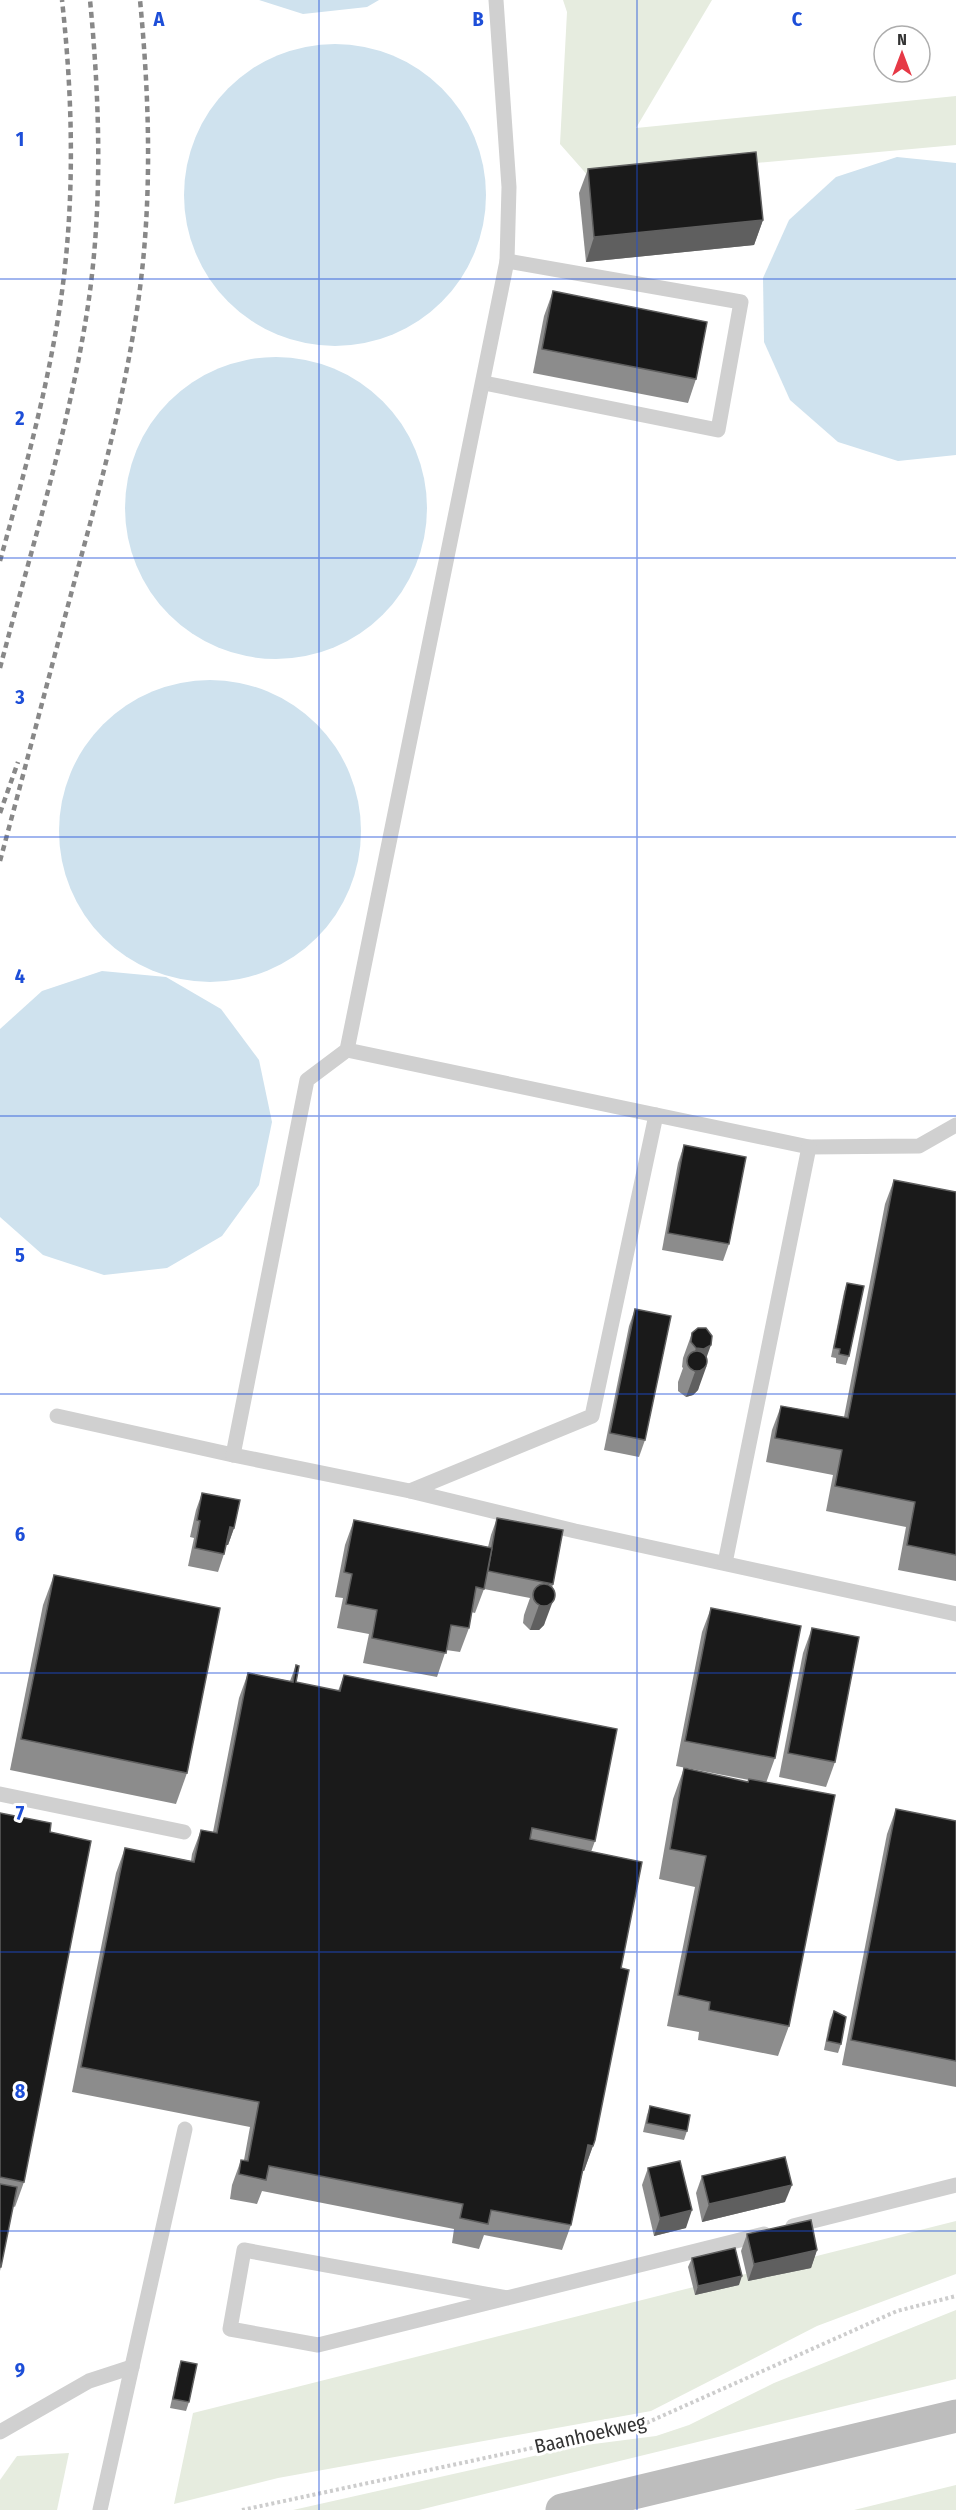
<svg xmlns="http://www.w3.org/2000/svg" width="956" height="2510" font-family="'Fira Sans Condensed',sans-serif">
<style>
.green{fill:#e6ecdf}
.water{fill:#cfe2ee}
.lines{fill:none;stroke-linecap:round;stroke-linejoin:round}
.path{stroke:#cdcdcd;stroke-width:4;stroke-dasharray:3 3;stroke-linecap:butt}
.lane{stroke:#d0d0d0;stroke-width:15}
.secondary{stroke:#bdbdbd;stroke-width:33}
.rail{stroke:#888;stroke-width:4.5;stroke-dasharray:6 4.5;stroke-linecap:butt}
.wall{fill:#8c8c8c}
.shaded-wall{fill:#5f5f5f}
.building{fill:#1a1a1a;stroke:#5f5f5f;stroke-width:1.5}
.grid{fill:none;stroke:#1d4ed8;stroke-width:1.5;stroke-opacity:0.55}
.labels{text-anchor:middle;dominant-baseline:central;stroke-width:6;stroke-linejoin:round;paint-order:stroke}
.street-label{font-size:20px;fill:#333;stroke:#fff}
.grid-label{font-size:20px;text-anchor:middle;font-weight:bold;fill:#1d4ed8;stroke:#fff;stroke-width:6;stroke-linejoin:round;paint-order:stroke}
</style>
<rect width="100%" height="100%" fill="#fff"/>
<g class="green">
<polygon points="563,0 712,0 636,128 956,96 956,145 590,178 560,144 567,12"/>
<polygon points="956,2221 956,2274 817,2326 651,2411 278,2478 174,2504 193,2413"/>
<polygon points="956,2310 956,2379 419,2510 293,2510 578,2446 656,2436 689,2425 774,2383"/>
<polygon points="69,2453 57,2510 0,2510 0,2480 17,2456"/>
<polygon points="956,2485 956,2510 854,2510"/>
</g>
<g class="water">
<polygon points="259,0 379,0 367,7 303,14"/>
<circle cx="335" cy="195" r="151"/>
<polygon points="897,157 956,163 956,455 898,461 838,442 790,400 764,342 763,278 789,220 836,177"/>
<circle cx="276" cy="508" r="151"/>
<circle cx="210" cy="831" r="151"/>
<polygon points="102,971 166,977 221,1009 259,1060 272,1122 259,1185 222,1236 167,1268 104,1275 43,1255 0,1217 0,1029 42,991"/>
</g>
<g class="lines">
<polyline class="path" points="242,2510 644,2424 897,2311 956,2296"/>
<g class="lane">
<polyline points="484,383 718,430 741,302 507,261"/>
<polyline points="347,1050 809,1147 919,1146 956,1125"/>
<polyline points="656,1115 592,1416 410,1491 575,1531 956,1614"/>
<polyline points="57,1416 233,1455"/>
<polyline points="410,1491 233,1455 307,1080 347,1050 507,261 509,187 496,0"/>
<polyline points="725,1563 809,1147"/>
<polyline points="0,1794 184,1832"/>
<polyline points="793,2226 956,2185"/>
<polyline points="507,2298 244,2250 230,2329 318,2345 764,2234"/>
<polyline points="0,2432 89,2381 132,2367"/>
<polyline points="100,2510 185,2129"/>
</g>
<polyline class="secondary" points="562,2510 956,2416"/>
<g class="rail">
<path d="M0 561C24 474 48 388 61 299 75 200 73 100 62 0"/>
<path d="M0 668C31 550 68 432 87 312 103 209 100 103 90 0"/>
<polyline points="0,813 18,762"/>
<path d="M0 861C26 765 51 668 77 572 103 476 129 380 141 280 152 187 149 94 140 0"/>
</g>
</g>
<g class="wall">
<polygon points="588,169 763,220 754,245 586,262 579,193"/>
<polygon points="553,291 696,379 688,403 533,373 544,316"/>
<polygon points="684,1145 729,1244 723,1261 662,1250 678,1163"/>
<polygon points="894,1180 956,1192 956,1581 898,1570 906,1527 826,1511 833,1475 766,1462 772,1430 781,1406 844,1417 885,1204"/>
<polygon points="847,1283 849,1356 846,1365 836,1363 836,1358 831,1357 844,1292"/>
<polygon points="635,1309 645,1440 639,1457 604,1450 629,1326"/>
<polygon points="692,1333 706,1356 698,1390 693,1395 686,1397 678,1391 678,1382 683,1368 682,1367 683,1358"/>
<polygon points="202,1493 234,1528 228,1545 226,1545 224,1554 218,1572 188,1566 194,1538 190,1537 196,1510"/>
<polygon points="497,1518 553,1584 544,1625 539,1630 530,1630 523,1623 524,1615 530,1598 484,1589 475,1613 471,1612 469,1628 460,1652 446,1650 437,1677 363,1663 369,1634 337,1628 343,1598 335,1597 345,1545 354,1520 488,1547 491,1535"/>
<polygon points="54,1575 187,1773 176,1804 10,1770 43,1605"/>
<polygon points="711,1608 775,1758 766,1783 789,2026 778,2056 698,2040 699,2032 667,2026 695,1887 659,1879 673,1799 684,1768 748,1782 749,1780 676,1766 702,1632"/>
<polygon points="812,1628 835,1762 826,1787 779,1777 803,1653"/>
<polygon points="296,1665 296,1682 338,1691 344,1675 595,1841 591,1852 621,1968 595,2140 586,2165 584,2171 583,2170 571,2225 562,2250 484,2235 479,2249 452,2243 454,2229 262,2191 257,2204 230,2199 232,2185 241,2160 244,2160 250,2127 72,2092 116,1873 125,1848 191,1861 192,1854 201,1830 213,1832 239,1698 248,1673 290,1681"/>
<polygon points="896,1809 956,1821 956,2087 842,2065 887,1834"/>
<polygon points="0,1813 50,1832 24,2182 15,2207 13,2206 0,2271"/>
<polygon points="834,2011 841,2044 838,2053 824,2050 830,2020"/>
<polygon points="650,2106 687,2131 684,2140 643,2132 647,2115"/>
<polygon points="648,2168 686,2228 654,2236 642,2185"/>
<polygon points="702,2176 785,2202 702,2222 696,2193"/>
<polygon points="747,2234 817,2250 811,2268 748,2281 741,2251"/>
<polygon points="692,2258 739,2285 695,2295 688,2267"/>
<polygon points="181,2361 189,2402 186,2411 170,2408 178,2370"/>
</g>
<g class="shaded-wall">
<polygon points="763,220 754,245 586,262 594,237"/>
<polygon points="711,1345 702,1370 707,1365 698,1390 693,1395 686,1397 695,1372 689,1368 696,1348"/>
<polygon points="230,1527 234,1528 228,1545 223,1545"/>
<polygon points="553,1601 544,1625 539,1630 530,1630 539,1605"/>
<polygon points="595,2140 584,2171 579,2170 588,2145"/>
<polygon points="792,2185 785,2202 702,2222 709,2204"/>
<polygon points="692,2210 686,2228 654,2236 660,2218"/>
<polygon points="817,2250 811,2268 748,2281 754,2264"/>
<polygon points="742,2276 739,2285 695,2295 698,2286"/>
</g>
<g class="building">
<polygon points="756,152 763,220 594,237 588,169"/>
<polygon points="553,291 707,322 696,379 542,349"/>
<polygon points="684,1145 746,1157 729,1244 668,1233"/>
<polygon points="894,1180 956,1192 956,1555 907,1545 915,1502 835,1486 842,1450 775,1438 781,1406 848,1418"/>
<polygon points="847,1283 864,1286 849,1356 839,1354 840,1349 834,1348"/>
<polygon points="635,1309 671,1316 645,1440 610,1433"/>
<polygon points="698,1328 706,1328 712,1336 711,1345 704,1349 696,1348 691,1342 692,1333"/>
<circle cx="697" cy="1361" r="10"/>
<polygon points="202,1493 240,1500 234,1528 230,1527 224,1554 195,1548 200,1521 197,1520"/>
<polygon points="497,1518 563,1530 553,1584 488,1571"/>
<polygon points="354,1520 492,1548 484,1589 476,1587 469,1628 451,1625 446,1653 372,1638 377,1610 346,1604 352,1574 344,1572"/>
<polygon points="54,1575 220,1608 187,1773 21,1739"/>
<circle cx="544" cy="1595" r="11"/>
<polygon points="711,1608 801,1626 775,1758 685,1741"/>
<polygon points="812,1628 859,1637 835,1762 788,1753"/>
<polygon points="296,1665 299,1666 296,1682 340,1691 344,1675 617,1729 595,1841 532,1828 530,1839 642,1862 621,1968 629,1970 595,2140 593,2146 588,2145 571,2225 491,2210 488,2224 460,2218 463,2204 269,2166 266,2180 239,2174 241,2160 248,2161 259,2102 81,2067 125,1848 194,1862 201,1830 217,1833 248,1673 293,1682"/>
<polygon points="684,1768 748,1782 749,1779 835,1795 789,2026 709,2010 710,2002 678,1995 706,1856 670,1849"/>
<polygon points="896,1809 956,1821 956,2061 851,2040"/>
<polygon points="0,1813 51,1823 50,1832 91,1841 24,2182 0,2177"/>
<polygon points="834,2011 846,2017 841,2044 827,2041"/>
<polygon points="650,2106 690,2115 687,2131 647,2123"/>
<polygon points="785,2157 792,2185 709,2204 702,2176"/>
<polygon points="680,2161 692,2210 660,2218 648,2168"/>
<polygon points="0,2184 17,2187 1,2267 0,2267"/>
<polygon points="811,2220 817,2250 754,2264 747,2234"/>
<polygon points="735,2248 742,2276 698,2286 692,2258"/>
<polygon points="181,2361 197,2364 189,2402 173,2399"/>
</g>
<path class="grid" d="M319 0V2510M637 0V2510M0 279H956M0 558H956M0 837H956M0 1116H956M0 1394H956M0 1673H956M0 1952H956M0 2231H956"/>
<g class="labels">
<g class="street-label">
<text transform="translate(590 2434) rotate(-13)">Baanhoekweg</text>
</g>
</g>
<g class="grid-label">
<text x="159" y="26">A</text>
<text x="478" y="26">B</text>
<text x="797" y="26">C</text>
<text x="20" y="146">1</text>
<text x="20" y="425">2</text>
<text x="20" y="704">3</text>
<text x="20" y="983">4</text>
<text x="20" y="1262">5</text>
<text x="20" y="1541">6</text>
<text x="20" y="1820">7</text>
<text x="20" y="2098">8</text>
<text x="20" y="2377">9</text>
</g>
<g transform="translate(902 54)"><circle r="28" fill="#ffffff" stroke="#adadad" stroke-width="1.5"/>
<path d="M0-4.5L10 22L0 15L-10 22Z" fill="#e63946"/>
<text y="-9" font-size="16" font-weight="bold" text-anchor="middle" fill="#333333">N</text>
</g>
</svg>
